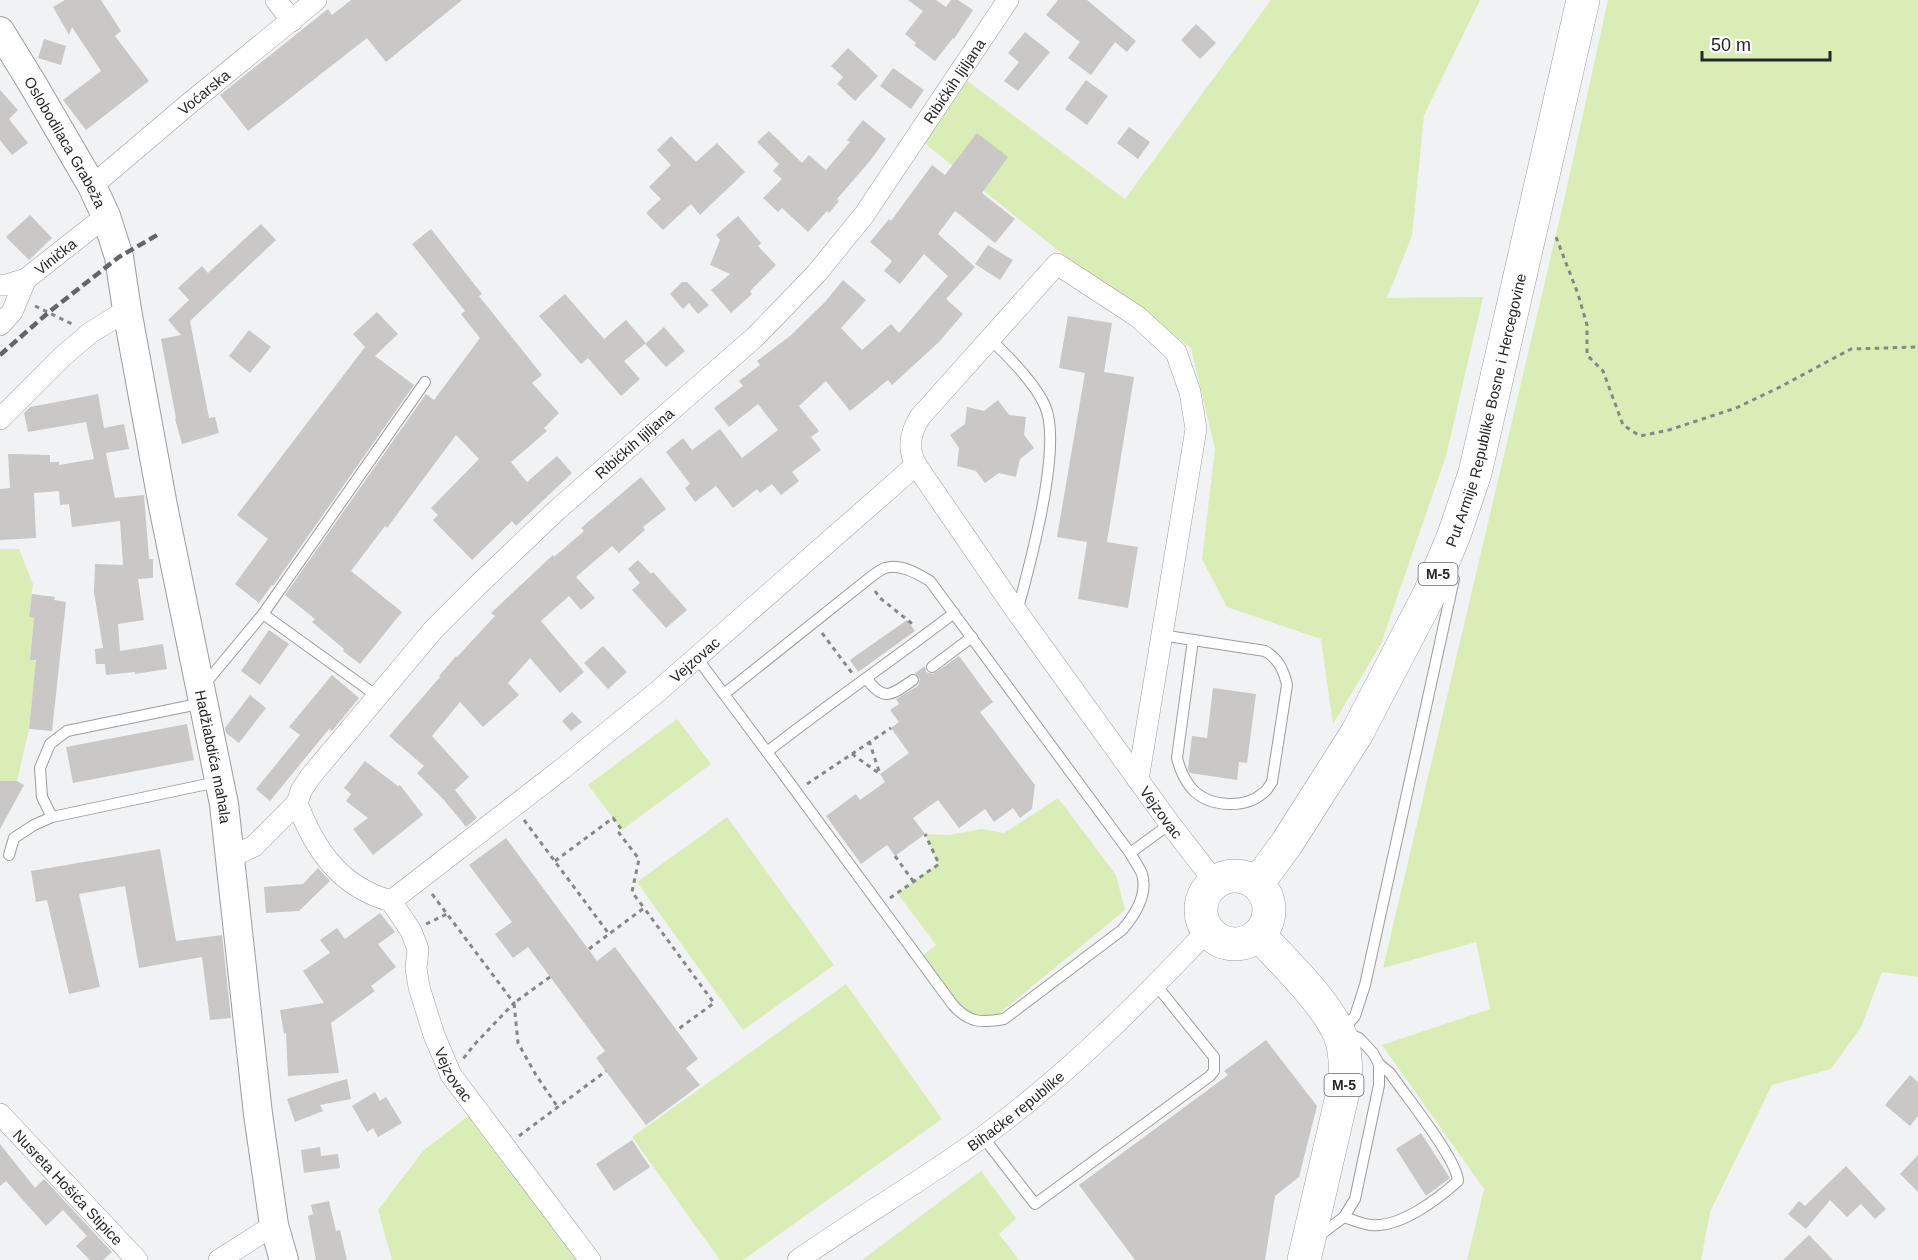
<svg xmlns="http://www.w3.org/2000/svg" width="1918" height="1260" font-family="Arial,sans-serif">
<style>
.green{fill:#daedb7}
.building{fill:#c9c8c7}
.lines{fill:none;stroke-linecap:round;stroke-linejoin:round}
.lane-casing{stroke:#9a9c9d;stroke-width:12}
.street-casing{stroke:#9a9c9d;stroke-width:22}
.secondary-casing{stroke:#9a9c9d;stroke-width:30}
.primary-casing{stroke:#9a9c9d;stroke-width:34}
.path{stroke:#868788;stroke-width:3;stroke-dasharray:4.5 4.5;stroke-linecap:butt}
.lane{stroke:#fff;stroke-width:10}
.street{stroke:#fff;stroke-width:21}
.secondary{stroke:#fff;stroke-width:28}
.primary{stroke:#fff;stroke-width:33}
.rail{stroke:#646565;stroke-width:4.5;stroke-dasharray:9 4.5;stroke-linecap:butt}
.labels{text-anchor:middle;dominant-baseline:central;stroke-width:4.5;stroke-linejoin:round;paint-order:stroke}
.shield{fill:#fff;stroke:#666767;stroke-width:1.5}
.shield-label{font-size:14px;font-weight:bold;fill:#252626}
.street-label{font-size:15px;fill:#252626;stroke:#fff}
</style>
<rect width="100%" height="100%" fill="#f1f2f3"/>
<g class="green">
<polygon points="1271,0 1480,0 1424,115 1412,236 1387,298 1483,297 1446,456 1381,644 1333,724 1321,639 1227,607 1202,559 1215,449 1191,348 1065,256 923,142 961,76 1125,199"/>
<polygon points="1608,0 1918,0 1918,977 1882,972 1861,1027 1831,1069 1772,1085 1710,1212 1701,1260 1467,1260 1484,1189 1382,1045 1490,1009 1476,942 1383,968 1563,205"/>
<polygon points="0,549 19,549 33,584 29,617 34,618 30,659 36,661 29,729 17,781 0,781"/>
<polygon points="677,719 711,764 622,830 588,785"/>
<polygon points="1058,798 1116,875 1125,910 989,1022 975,1021 918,959 936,945 897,893 938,864 925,834 949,835 981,829 1004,833"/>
<polygon points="727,817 834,965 743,1030 637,882"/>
<polygon points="846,984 942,1119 743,1260 720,1260 632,1137"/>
<polygon points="481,1106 591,1260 392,1260 378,1210 423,1151"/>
<polygon points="981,1171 1016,1218 999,1234 1019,1260 862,1260"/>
</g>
<g class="building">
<polygon points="65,0 101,0 121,31 115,36 149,81 86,130 63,100 101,71 72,27 69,35 53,7"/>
<polygon points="351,0 462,0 386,62 367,38 248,131 220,95 328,9 332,15"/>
<polygon points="908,0 936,0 946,7 951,0 958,0 973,10 954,39 953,38 935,61 914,45 916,43 905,34 923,11"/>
<polygon points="1058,0 1087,0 1136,41 1127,52 1115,42 1091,75 1068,58 1080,42 1046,15"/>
<polygon points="1196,24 1216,43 1200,59 1181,40"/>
<polygon points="1025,32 1050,52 1018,91 1004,81 1019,62 1008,53"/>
<polygon points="44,39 66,46 61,65 38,58"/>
<polygon points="848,48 878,76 855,101 837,84 843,77 831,66"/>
<polygon points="893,68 924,90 911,109 880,86"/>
<polygon points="1086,80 1108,96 1087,125 1065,109"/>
<polygon points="0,90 18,110 9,119 28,143 12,155 0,140"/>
<polygon points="863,120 886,139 870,161 837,199 839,201 829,213 827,211 808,232 782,208 778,212 763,198 782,179 773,171 779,164 757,142 769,131 802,163 809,155 826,170 850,142 847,140"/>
<polygon points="1129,127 1150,142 1138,159 1117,143"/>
<polygon points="977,133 1008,157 982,193 1015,219 995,243 955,211 938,234 975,267 946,299 963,314 939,342 892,385 888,380 850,411 826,381 799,406 819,431 811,437 821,450 792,472 799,481 781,495 772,484 760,493 757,489 733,508 716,486 695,502 685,488 690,484 666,452 683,438 692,450 720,429 742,458 778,430 758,404 729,427 714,408 743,386 739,381 760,365 757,361 790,336 825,302 843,280 866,300 841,328 862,350 891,324 899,333 948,276 924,254 900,284 884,271 892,261 870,242 889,219 891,221 932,165 945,175"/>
<polygon points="671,136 696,162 717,143 745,172 700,215 691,204 663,230 646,213 661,199 649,187 671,165 657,150"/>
<polygon points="30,215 52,238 29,260 6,237"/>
<polygon points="738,216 761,243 758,246 776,265 750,291 752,294 731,313 711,290 730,274 710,265 720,240 716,235"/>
<polygon points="261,224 276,240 190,321 209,418 215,417 219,433 182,444 175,419 176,418 161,339 181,335 168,320 189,300 178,288 202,266 208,273"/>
<polygon points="431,229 482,294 479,296 542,375 532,383 559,413 544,428 547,431 511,462 527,482 557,456 572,473 516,526 512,521 472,560 433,520 438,515 431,508 479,459 456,435 387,528 385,526 351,571 402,612 360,664 343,651 344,649 312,622 315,619 285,595 426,394 434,400 480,338 461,314 465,311 412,244"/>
<polygon points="988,245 1013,260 1000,280 975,264"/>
<polygon points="682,282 687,282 709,305 698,314 689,303 683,309 670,294"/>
<polygon points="565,294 604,339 626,320 646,343 624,361 640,379 621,396 588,358 581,364 539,316"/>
<polygon points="377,312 398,334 375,356 414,385 273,586 272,585 259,603 235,584 268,539 237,515 365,347 353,334"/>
<polygon points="1068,316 1112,323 1104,372 1134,377 1107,542 1138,547 1128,608 1078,599 1087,542 1057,537 1085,373 1059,368"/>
<polygon points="664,327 685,351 666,367 645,344"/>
<polygon points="249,330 271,347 250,373 229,356"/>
<polygon points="98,394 104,428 124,424 129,449 106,453 115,498 144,495 149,559 153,559 153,578 138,579 144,620 118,624 120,651 163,644 167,669 135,674 135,672 106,675 105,664 96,664 95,649 103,648 94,592 95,564 123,565 120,521 72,527 69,504 60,505 59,491 34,493 36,538 0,540 0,489 10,488 8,454 50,455 50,462 59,462 59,465 94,459 86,422 28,432 24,413 30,407"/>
<polygon points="998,400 1009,415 1026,417 1024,435 1034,448 1020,459 1016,477 999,473 985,483 976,471 957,466 959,448 950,435 965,424 967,407 984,411"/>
<polygon points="641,477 666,509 643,527 645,530 619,553 612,546 576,577 595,598 581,610 569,596 541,621 584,672 560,693 530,658 508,683 519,695 483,727 460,702 432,736 469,777 455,790 477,818 466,827 444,800 417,773 424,766 389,736 440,677 439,676 456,656 457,657 495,616 491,613 553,555 554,557 584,531 581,528"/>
<polygon points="638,560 651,574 653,572 687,610 666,628 632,590 640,583 628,569"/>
<polygon points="32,594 55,597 54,600 66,602 52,731 29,729 36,660 30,660 34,618 29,617"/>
<polygon points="907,620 915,631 858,672 850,660"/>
<polygon points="269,630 289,644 260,685 241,671"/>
<polygon points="603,646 627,672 608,689 584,663"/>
<polygon points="959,656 993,702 980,712 1035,785 1032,809 1020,818 1013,808 994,822 985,809 959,828 938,800 913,818 925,834 895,856 887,845 861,864 826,816 856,794 860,800 885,782 880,774 909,753 891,728 899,722 890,710 899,704 896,699 918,686 920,679 915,673 925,666 926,672 933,674"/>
<polygon points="332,675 359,698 332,731 329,729 270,801 256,789 300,735 289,727"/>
<polygon points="1213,688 1256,694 1247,763 1239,762 1237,780 1190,773 1188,769 1192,736 1207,738"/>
<polygon points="250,695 266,708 239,743 226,733 225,728"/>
<polygon points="572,712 582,722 571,731 562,721"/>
<polygon points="187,724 194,760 73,783 66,747"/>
<polygon points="365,761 398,786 400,785 423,815 373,855 353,829 368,818 346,801 351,794 344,788"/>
<polygon points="0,781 17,781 24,785 0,829"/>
<polygon points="506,838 597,961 615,947 698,1059 686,1068 700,1085 646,1125 596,1058 605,1051 528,947 513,958 495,934 512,922 469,865"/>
<polygon points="160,849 176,941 222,935 231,1018 210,1020 202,957 139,968 125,886 79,894 100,987 69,994 47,900 36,902 31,871"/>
<polygon points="318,868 330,881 299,911 266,913 264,887 303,884"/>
<polygon points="380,913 395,932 378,944 396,967 371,986 375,991 331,1023 339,1073 288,1076 286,1033 284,1034 280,1010 324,1003 303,971 330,953 320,940 337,928 345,939"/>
<polygon points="1266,1040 1317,1106 1299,1177 1275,1196 1265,1260 1135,1260 1079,1185 1228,1075 1224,1071"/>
<polygon points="1910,1075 1918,1082 1918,1116 1910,1126 1885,1105"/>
<polygon points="347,1079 351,1099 320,1105 323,1111 295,1122 287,1099 336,1082"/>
<polygon points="375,1092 380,1101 386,1097 402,1123 378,1137 373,1128 367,1132 352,1106"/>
<polygon points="1421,1133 1450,1178 1426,1196 1396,1149"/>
<polygon points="632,1140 650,1167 614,1191 596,1164"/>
<polygon points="0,1144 35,1188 44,1179 112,1252 103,1260 90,1260 76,1246 87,1236 63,1210 46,1226 6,1181 0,1186"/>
<polygon points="320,1147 321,1156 338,1154 340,1168 304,1173 301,1150"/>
<polygon points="1918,1155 1918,1192 1900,1174"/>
<polygon points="1846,1166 1886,1209 1875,1219 1861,1204 1847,1217 1830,1200 1806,1229 1788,1214 1799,1201 1805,1206"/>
<polygon points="329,1201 336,1231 340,1230 347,1260 316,1260 308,1216 313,1214 311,1205"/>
<polygon points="1809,1235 1833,1260 1783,1260"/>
</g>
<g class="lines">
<g class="lane-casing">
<g id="lane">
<path d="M990 339C1008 356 1035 383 1045 406 1063 446 1029 568 1017 612"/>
<polyline points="263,614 377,696"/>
<path d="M1161 635 1265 651C1278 658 1284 670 1287 685L1272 782C1269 786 1267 791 1263 793 1245 809 1211 807 1194 791 1185 782 1180 770 1177 758L1193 640"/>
<path d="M697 658 767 752C828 704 893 660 954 613"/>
<polyline points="932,667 972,637"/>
<path d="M867 679C884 703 893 694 913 680"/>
<polyline points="204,685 263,614 425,382"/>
<path d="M724 694 872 576C876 573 880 570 885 568 900 563 918 574 930 581L1130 853 1170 824"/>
<path d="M767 752 953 1005C969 1023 981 1023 1004 1019L1122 930C1135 915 1148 894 1142 874 1139 867 1134 860 1130 853"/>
<polyline points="52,817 42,797 40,768 50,744 67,731 203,703"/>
<polyline points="9,855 14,838 34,825 52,817 217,782"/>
<polyline points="1342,1031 1355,1016 1365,985 1454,579"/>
<polyline points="983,1137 1035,1204 1210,1076 1214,1071 1214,1057 1156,985"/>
<path d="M1344 1217C1353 1220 1362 1224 1371 1225 1400 1228 1438 1199 1458 1181 1457 1159 1405 1095 1390 1073L1379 1064"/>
<polyline points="1316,1238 1344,1217 1355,1199 1379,1085 1379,1064 1373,1053 1359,1038 1347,1033"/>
</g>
</g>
<g class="street-casing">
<g id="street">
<polyline points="276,0 292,21"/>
<path id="s1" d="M92 186 185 107 316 0"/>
<path id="s2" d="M0 285H6L26 279 106 216"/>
<polyline points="0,325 12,312 26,279"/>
<polyline points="0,419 63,356 90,333 127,310"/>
<path d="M916 465C907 448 910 433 920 417L1057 264 1138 317 1176 352 1190 392 1196 429 1138 780"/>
<path d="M297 803C315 850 340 887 391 901"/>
<path id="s3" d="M231 857 254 846 297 803 301 791 310 777 434 629 477 586 557 510 755 337 816 274 864 215 1008 0"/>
<path id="s4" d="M391 901 562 769 656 693 916 465 1017 612 1170 824 1215 882"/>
<path id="s5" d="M391 901 411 931 418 949 416 968 419 987 434 1035 451 1075 590 1260"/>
<path id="s6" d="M0 1114 137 1260"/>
<polyline points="219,1260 274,1225"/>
<path id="s7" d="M798 1260C859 1217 924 1180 984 1136 1066 1076 1138 1004 1208 930"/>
</g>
</g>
<g class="secondary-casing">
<g id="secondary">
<path id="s8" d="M0 31 32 83 92 186 106 216 119 257 127 310 163 506 224 804 258 1114 274 1225 284 1260"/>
</g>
</g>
<g class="primary-casing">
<g id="primary">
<circle cx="1235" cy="910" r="34"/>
<path id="s9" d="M1257 884 1287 843 1357 733 1429 595 1454 535 1475 473 1583 0"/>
<path d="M1259 935C1283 961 1325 1001 1339 1033 1346 1047 1345 1063 1346 1079L1304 1260"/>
</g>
</g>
<g class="path">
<polyline points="1556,237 1578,294 1587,325 1587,355 1603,371 1623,425 1640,436 1669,430 1736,408 1778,388 1851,349 1918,347"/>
<polyline points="35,306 72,324"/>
<polyline points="875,591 880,598 915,626"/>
<polyline points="822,633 852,673"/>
<polyline points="869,741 880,774"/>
<polyline points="852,754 880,774"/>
<polyline points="807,784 891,728"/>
<polyline points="524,820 609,934 644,908 714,1003 677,1030"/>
<polyline points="895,856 913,881"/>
<polyline points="555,861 613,818 622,830 619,833 639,859 632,892 644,908"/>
<polyline points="432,894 514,1003 474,1045 463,1059"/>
<polyline points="890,898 939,864 925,834"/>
<polyline points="426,924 447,914"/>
<polyline points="589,949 609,934"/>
<polyline points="550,977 514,1003 518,1043 536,1075 557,1106"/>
<polyline points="519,1136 606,1071"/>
</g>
<use href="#lane" class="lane"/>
<use href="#street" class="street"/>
<use href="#secondary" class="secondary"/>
<use href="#primary" class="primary"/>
<polyline class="rail" points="0,355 49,312 119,257 159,234"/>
</g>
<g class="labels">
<g class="shield">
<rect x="1418.5" y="563" width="39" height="22" rx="4.5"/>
<rect x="1324.5" y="1074" width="39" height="22" rx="4.5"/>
</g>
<g class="shield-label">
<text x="1438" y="574">M-5</text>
<text x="1344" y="1085">M-5</text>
</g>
<g class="street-label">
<text stroke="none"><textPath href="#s3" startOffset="1068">Ribićkih ljiljana</textPath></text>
<text stroke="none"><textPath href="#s1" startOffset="146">Voćarska</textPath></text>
<text stroke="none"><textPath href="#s8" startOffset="129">Oslobodilaca Grabeža</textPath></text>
<text stroke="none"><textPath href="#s2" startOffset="64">Vinička</textPath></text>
<text stroke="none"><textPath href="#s9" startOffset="531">Put Armije Republike Bosne i Hercegovine</textPath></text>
<text stroke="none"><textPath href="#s3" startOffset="582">Ribićkih ljiljana</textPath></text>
<text stroke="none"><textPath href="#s4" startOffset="388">Vejzovac</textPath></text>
<text stroke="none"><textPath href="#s8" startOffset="765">Hadžiabdića mahala</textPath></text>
<text stroke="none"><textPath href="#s4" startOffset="1108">Vejzovac</textPath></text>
<text stroke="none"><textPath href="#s5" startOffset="188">Vejzovac</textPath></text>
<text stroke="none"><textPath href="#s7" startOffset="264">Bihaćke republike</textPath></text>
<text stroke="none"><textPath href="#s6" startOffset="100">Nusreta Hošića Stipice</textPath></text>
</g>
</g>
<path d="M1702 51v9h128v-9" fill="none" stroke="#252626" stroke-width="3"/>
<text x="1711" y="51" font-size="18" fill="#252626" stroke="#ffffff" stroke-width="4.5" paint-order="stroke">50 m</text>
</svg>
